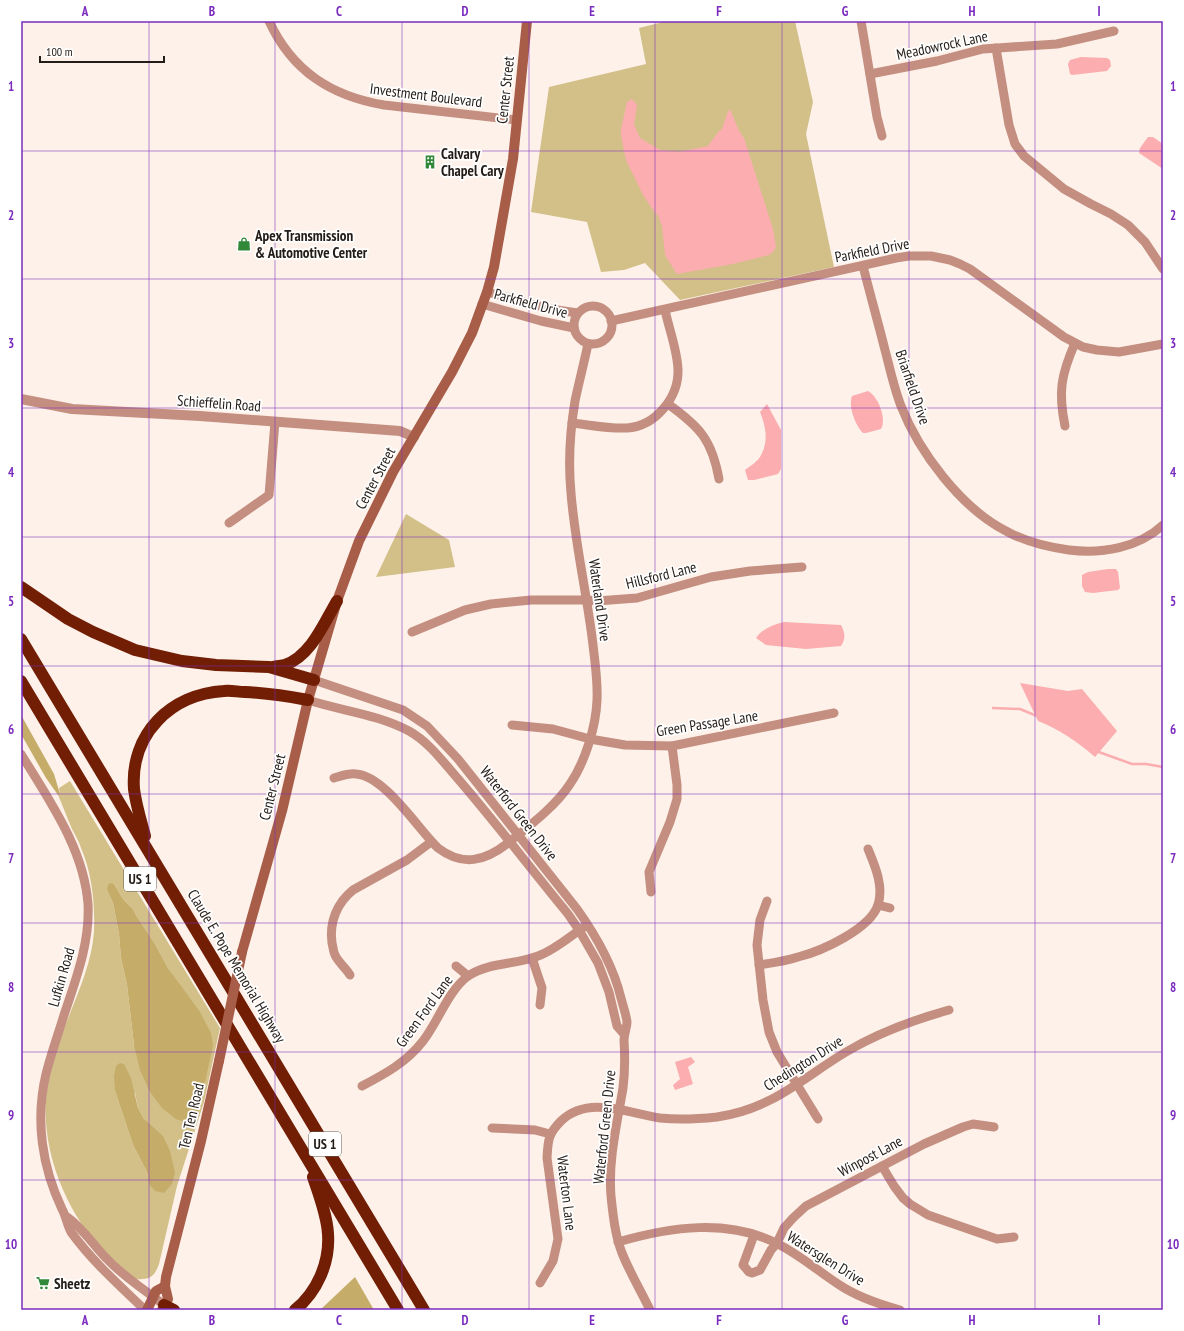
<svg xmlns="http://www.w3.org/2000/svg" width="1184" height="1331" font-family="'PT Sans Narrow',sans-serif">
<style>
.green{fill:#d3c089;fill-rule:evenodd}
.forest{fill:#c5ad69}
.water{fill:#fbadaf}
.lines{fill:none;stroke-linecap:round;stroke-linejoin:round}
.stream{stroke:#fbadaf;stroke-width:2.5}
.minor{stroke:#c48f80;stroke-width:9}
.tertiary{stroke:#c48f80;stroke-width:10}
.secondary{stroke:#a85d49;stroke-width:10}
.motorway{stroke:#721e05;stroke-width:12}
.secondary-bridge{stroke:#a85d49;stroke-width:10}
.grid{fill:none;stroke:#7b2cbf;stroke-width:1;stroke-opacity:0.55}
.labels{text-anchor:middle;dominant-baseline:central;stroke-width:3.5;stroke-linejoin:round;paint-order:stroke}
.shield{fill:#fff;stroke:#65605d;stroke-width:1}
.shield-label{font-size:14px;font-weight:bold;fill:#231c17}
.street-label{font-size:15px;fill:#231c17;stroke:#fff}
.poi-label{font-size:15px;font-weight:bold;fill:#231c17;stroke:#fff;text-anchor:start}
.neatline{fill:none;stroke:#7b2cbf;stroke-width:1.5}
.grid-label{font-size:13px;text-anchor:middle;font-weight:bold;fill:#7b2cbf}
</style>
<rect width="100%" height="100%" fill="#fdf1e9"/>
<g class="green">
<polygon points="667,21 795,21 813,102 806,134 834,267 680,300 645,263 624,270 601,272 587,222 531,212 549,87 646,64 639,28"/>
<polygon points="406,514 449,540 455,567 376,577"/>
<path d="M70 781 220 1028 204 1102 177 1186 159 1264C154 1278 149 1280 134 1279 125 1271 114 1264 106 1255 68 1214 42 1156 46 1099 48 1077 55 1055 62 1034 74 1001 92 966 94 931 95 903 92 873 81 848 79 841 75 835 72 829 67 818 63 806 58 795L60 794 59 788ZM114 884 123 899 133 909 136 915 155 944 168 968 181 987 134 1045 127 985 121 958 119 934 113 903 107 890ZM115 1091 135 1093 138 1108 144 1119 149 1184 147 1172 133 1145Z"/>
</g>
<g class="forest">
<polygon points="21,715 54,774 60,794 58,795 46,778 21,734"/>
<polygon points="110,883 114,884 123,899 133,909 136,915 155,944 168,968 200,1012 211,1033 213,1045 202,1097 196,1119 191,1122 185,1122 176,1119 162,1108 150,1092 140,1070 134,1045 127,985 121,958 119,934 113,903 107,890 108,885"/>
<polygon points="120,1063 124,1064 131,1078 138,1108 144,1119 163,1136 170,1151 175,1173 172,1184 164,1193 155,1191 149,1184 147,1172 133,1145 115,1091 114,1076 116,1066"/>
<polygon points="355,1277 374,1310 320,1310"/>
</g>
<g class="water">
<polygon points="1081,57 1107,58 1110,60 1111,66 1107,71 1072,75 1070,74 1068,64 1070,60"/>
<polygon points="632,99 637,105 634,124 640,138 660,150 679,152 708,146 719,131 722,129 727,114 730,109 739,131 744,138 773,229 776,247 773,252 769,255 733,264 677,274 665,255 662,226 658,216 651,207 643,195 626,160 621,136 621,129 627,102"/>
<polygon points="1148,137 1153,137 1163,144 1163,169 1139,153 1140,148"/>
<path d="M868 391C878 396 887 419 881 429L866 433H863C855 425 848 406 852 396Z"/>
<path d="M767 404 781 430V469L778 474 754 480H748L745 470C750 466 757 462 760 457 769 442 766 427 760 412Z"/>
<polygon points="1108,569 1116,569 1118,572 1120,588 1118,590 1093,593 1085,592 1082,586 1082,575 1088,572"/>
<path d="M784 622 841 625C845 633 846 638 841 646L806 649 766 645 756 638C762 629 774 624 784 622Z"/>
<path d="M1020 683 1068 691 1082 689 1117 731 1095 757C1078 742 1059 729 1038 721Z"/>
<polygon points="691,1057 695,1062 688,1067 693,1084 675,1090 673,1085 680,1079 675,1062"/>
</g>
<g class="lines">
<g class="stream">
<polyline points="993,708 1020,709 1037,716"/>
<polyline points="1096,751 1132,764 1146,764 1163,767"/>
</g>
<g class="minor">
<path d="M269 21C292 71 331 96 384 105L517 120"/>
<polyline points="861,21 877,117 882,136"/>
<polyline points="996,48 1009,125 1015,144 1024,156 1064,189 1091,204 1111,214 1128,225 1145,242 1163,269"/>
<polyline points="870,74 937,61 983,49 1057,44 1114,31"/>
<path d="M863 266C870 294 878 322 885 350 890 369 894 388 901 406 919 452 961 508 1006 531 1026 542 1047 547 1069 550 1102 554 1138 548 1163 525"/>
<polyline points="487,292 550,309 578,313"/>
<polyline points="482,304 541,321 574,328"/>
<circle cx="593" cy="325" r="19"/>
<polyline points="611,321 896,258 909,256 931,256 950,260 960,264 970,269 1064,337 1083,347 1097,350 1119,352 1163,344"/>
<path d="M668 404C700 427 712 440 719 479"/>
<path d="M572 423C590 425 609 429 627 428 656 426 679 397 678 369 677 349 669 329 665 310"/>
<path d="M1065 426C1058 392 1061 375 1075 343"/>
<polyline points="229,523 269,495 275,422"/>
<polyline points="412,632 465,610 491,604 531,600 587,600 597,601 637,598 711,577 750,571 802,567"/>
<path d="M314 680 403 710 427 726 458 759 577 909C597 937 613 965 621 998 623 1006 626 1014 627 1022 627 1028 624 1033 624 1040 625 1056 625 1072 623 1088 617 1124 608 1160 611 1196 613 1215 615 1235 622 1253 630 1273 641 1291 650 1310"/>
<path d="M308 700C342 711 377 714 409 731 429 742 444 763 459 780 496 823 531 869 568 914L579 930 598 963 609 992 617 1026 624 1034"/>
<polyline points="512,725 553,729 590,739 625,745 672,746 834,713"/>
<path d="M21 754C49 800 84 849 88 904 90 943 76 979 64 1015 58 1035 51 1054 46 1074 35 1120 42 1167 62 1209 66 1216 67 1225 71 1232 92 1261 119 1285 145 1310"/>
<path d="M334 778C341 776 349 773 356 774 385 776 418 829 438 848 463 867 485 861 508 843 528 827 556 806 570 784 585 762 596 727 597 700 598 682 595 663 593 645 587 594 575 544 571 493 568 462 570 431 575 401 579 382 584 363 588 344"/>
<polyline points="651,892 649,872 670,822 677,799 677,785 672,746"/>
<polyline points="767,901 760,920 757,945 763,1000 769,1032 777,1052 818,1119"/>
<polyline points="878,905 890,908"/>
<polyline points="532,958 542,988 540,1005"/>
<path d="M759 965C772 963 786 961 798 957 822 951 870 929 878 905 884 886 875 866 868 849"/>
<polyline points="456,966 468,976"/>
<path d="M350 975C346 968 338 962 335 955 333 951 333 946 332 943 329 922 337 903 353 890L407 860 431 842"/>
<path d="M362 1086C385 1074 407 1062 423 1041 438 1022 448 991 468 976 489 962 515 965 538 956 555 950 569 937 584 927"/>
<polyline points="492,1128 535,1130 550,1134"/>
<polyline points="882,1166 894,1186 903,1198 910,1204 928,1215 997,1239 1014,1237"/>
<path d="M67 1217C83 1228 93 1245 107 1259 124 1277 145 1290 164 1305"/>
<polyline points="754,1235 743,1265 749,1272 752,1273 760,1270 771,1250 777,1243 784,1228 793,1218 806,1206 924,1144 963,1127 973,1124 994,1127"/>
<path d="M618 1242C670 1227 728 1218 778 1244 800 1255 818 1271 838 1284 857 1297 878 1304 900 1310"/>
<path d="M540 1283 553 1261 558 1239 547 1158C548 1140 548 1134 561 1121 588 1095 628 1113 660 1118 679 1120 698 1119 717 1117 772 1109 801 1079 846 1052 878 1033 913 1020 949 1010"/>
</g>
<polyline class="tertiary" points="21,399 72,409 200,416 400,431 414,437"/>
<g class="secondary">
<polyline points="242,952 282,811 308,700 337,601 359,541 393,472 452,372 472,333 487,292 494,267 513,159 527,21"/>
<polyline points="147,1310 156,1291 165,1286"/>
<polyline points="162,1310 168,1299 165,1286 166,1277 201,1141 219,1061"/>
</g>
<g class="motorway">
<polyline points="21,587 68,619 93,632 135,650 182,661 216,665 269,667 314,680"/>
<polyline points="21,639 424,1310"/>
<path d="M273 667C277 666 282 666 285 665 311 656 324 623 337 601"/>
<polyline points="21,681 398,1310"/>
<path d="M145 836C141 821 136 805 134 789 130 734 171 694 224 691 231 690 238 692 245 692 267 693 287 696 308 700"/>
<polyline points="164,1305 174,1310"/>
<path d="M295 1310C317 1292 330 1263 328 1234 327 1215 319 1195 313 1177"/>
</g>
<polyline class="secondary-bridge" points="219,1061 242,952"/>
</g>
<path class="grid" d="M149 21V1310M275 21V1310M402 21V1310M529 21V1310M655 21V1310M782 21V1310M909 21V1310M1035 21V1310M21 151H1163M21 279H1163M21 408H1163M21 537H1163M21 666H1163M21 794H1163M21 923H1163M21 1052H1163M21 1180H1163"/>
<defs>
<g id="building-bare" transform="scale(1.08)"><path d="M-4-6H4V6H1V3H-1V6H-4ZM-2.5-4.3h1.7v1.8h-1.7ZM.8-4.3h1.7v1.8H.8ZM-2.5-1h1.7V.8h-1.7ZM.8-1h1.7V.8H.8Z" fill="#318838" stroke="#fff" stroke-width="2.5" paint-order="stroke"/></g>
<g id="shop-bare" transform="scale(1.08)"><path d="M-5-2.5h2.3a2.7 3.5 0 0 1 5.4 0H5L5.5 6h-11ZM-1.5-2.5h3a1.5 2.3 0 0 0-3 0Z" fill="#318838" stroke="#fff" stroke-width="2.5" paint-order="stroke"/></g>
<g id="supermarket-bare" transform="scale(1.08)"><path d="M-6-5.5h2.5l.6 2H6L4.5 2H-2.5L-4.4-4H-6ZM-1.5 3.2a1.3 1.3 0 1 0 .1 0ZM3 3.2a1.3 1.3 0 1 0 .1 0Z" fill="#318838" stroke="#fff" stroke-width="2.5" paint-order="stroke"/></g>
</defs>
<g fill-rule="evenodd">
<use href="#building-bare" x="430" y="162"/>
<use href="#shop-bare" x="244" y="244"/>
<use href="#supermarket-bare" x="43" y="1283"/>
</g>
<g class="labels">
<g class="shield">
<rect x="124" y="867" width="32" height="24" rx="3"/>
<rect x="309" y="1132" width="32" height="24" rx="3"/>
</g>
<g class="shield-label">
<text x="140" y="879">US 1</text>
<text x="325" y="1144">US 1</text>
</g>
<g class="street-label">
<text transform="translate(942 45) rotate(-12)">Meadowrock Lane</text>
<text transform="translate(505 90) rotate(-84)">Center Street</text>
<text transform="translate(426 95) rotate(7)">Investment Boulevard</text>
<text transform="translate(872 250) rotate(-11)">Parkfield Drive</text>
<text transform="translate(531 303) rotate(15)">Parkfield Drive</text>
<text transform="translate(913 387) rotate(71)">Briarfield Drive</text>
<text transform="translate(219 403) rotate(4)">Schieffelin Road</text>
<text transform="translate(375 478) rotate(-62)">Center Street</text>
<text transform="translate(661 575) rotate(-14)">Hillsford Lane</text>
<text transform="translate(600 600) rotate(82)">Waterland Drive</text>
<text transform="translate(707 723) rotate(-9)">Green Passage Lane</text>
<text transform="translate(272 787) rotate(-76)">Center Street</text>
<text transform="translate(519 813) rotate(52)">Waterford Green Drive</text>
<text transform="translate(237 966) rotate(59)">Claude E. Pope Memorial Highway</text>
<text transform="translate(61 977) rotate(-74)">Lufkin Road</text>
<text transform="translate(424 1011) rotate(-54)">Green Ford Lane</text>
<text transform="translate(803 1063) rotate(-32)">Chedington Drive</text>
<text transform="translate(191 1116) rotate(-77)">Ten Ten Road</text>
<text transform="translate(604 1127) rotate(-84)">Waterford Green Drive</text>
<text transform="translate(870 1156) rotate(-28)">Winpost Lane</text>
<text transform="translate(567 1193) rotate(83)">Waterton Lane</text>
<text transform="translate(826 1258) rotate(32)">Watersglen Drive</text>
</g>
<g class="poi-label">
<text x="441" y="153">Calvary<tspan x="441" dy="17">Chapel Cary</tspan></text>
<text x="255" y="235">Apex Transmission<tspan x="255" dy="17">&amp; Automotive Center</tspan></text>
<text x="54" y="1283">Sheetz</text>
</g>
</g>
<rect width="1184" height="1331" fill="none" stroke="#ffffff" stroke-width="44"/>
<path d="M40 56v6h124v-6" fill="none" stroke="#231c17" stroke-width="2"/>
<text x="46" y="56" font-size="12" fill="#231c17" stroke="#ffffff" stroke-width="3" paint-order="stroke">100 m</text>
<rect x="22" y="22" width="1140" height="1287" class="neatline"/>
<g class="grid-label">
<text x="85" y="16">A</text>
<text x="212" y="16">B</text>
<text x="339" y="16">C</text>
<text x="465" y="16">D</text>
<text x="592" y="16">E</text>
<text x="719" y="16">F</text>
<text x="845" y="16">G</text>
<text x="972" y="16">H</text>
<text x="1099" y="16">I</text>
<text x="11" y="91">1</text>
<text x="1173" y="91">1</text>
<text x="11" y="220">2</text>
<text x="1173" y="220">2</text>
<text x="11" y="348">3</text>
<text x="1173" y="348">3</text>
<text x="11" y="477">4</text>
<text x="1173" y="477">4</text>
<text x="11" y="606">5</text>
<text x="1173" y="606">5</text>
<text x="11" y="734">6</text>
<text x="1173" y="734">6</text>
<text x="11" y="863">7</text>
<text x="1173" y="863">7</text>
<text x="11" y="992">8</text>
<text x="1173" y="992">8</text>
<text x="11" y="1120">9</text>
<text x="1173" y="1120">9</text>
<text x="11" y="1249">10</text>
<text x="1173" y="1249">10</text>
<text x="85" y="1325">A</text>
<text x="212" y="1325">B</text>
<text x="339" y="1325">C</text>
<text x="465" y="1325">D</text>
<text x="592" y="1325">E</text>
<text x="719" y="1325">F</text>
<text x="845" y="1325">G</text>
<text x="972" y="1325">H</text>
<text x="1099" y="1325">I</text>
</g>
</svg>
